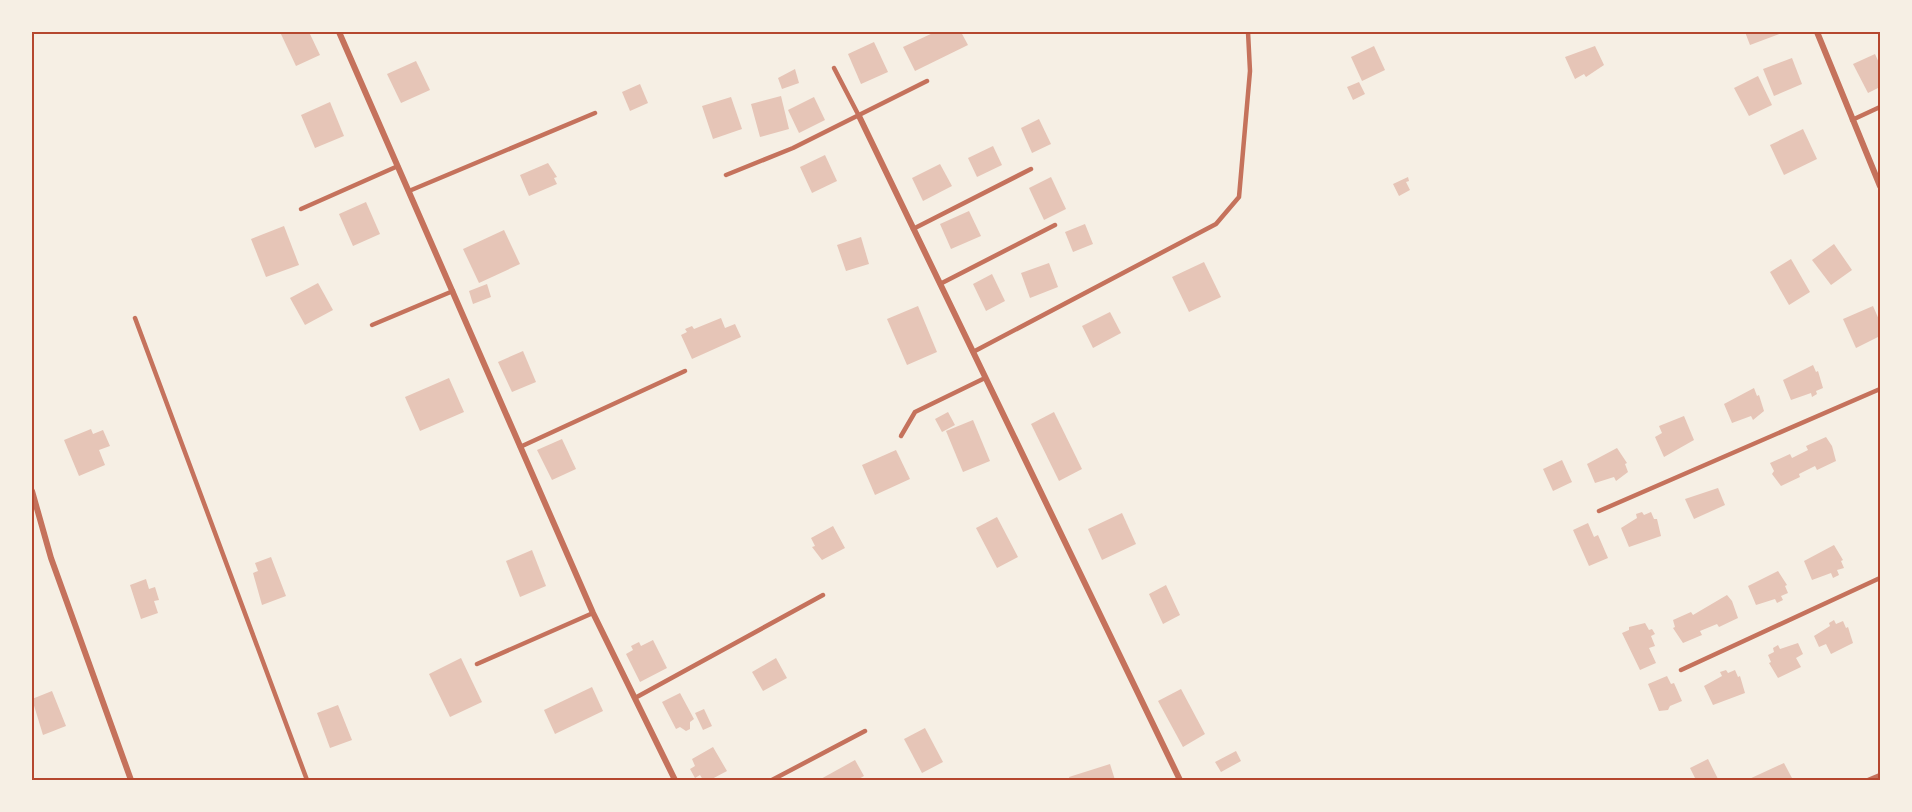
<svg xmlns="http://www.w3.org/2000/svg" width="1912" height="812" font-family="Rubik,sans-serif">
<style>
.building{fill:#e6c5b7}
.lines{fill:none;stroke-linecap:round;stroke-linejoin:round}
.service{stroke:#c5725c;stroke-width:4.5}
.minor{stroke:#c5725c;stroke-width:6}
.neatline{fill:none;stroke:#b5482f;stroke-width:2}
</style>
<rect width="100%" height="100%" fill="#f6efe4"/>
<g class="building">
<polygon points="280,32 309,32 320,55 296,66"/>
<polygon points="935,32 961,32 968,45 915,71 903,47"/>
<polygon points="1745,32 1785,32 1750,45"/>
<polygon points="874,42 888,72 861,84 848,54"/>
<polygon points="1374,46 1385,70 1362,81 1351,57"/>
<polygon points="1595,46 1604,65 1586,77 1584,74 1575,79 1565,57"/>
<polygon points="1875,54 1880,65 1880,87 1868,93 1853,64"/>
<polygon points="1792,58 1802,84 1774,96 1763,69"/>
<polygon points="416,61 430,90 401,103 387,74"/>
<polygon points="795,69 799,83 782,89 778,78"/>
<polygon points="1758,76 1772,105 1749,116 1734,88"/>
<polygon points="1359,82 1365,94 1353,100 1347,87"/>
<polygon points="640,84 648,103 630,111 622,92"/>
<polygon points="781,96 789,129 760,137 751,104"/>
<polygon points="731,97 742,129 713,139 702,106"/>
<polygon points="814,97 825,120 799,133 788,110"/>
<polygon points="330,102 344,136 315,148 301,115"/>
<polygon points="1039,119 1051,144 1032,153 1021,128"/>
<polygon points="1803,129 1817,159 1784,175 1770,145"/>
<polygon points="993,146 1002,165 977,177 968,158"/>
<polygon points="825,155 837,181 812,193 800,167"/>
<polygon points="548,163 557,177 554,178 557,184 529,196 520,175"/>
<polygon points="940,164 952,186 923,201 912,178"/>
<polygon points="1051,177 1066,209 1044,220 1029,188"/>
<polygon points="1408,177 1409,181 1406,182 1410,190 1399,196 1393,184"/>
<polygon points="366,202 380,234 353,246 339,214"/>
<polygon points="969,211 981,236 951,249 940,224"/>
<polygon points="1085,224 1093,244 1073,252 1065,232"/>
<polygon points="284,226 299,265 266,277 251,239"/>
<polygon points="504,230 520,264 479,283 463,249"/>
<polygon points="861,237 869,264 846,271 837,245"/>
<polygon points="1834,244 1852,270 1831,285 1812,260"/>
<polygon points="1791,259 1810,292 1789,305 1770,272"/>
<polygon points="1204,262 1221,297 1189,312 1172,277"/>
<polygon points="1049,263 1058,287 1030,298 1021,273"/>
<polygon points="992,274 1005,301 986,311 973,284"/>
<polygon points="318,283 333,310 305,325 290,298"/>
<polygon points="487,284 491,297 473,304 469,291"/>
<polygon points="918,306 937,352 907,365 887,319"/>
<polygon points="1873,306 1880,322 1880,336 1856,348 1843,319"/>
<polygon points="1110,312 1121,333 1093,348 1082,326"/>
<polygon points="721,318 725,328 735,324 741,337 692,359 681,335 687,332 685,329 692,326 694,329"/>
<polygon points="523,351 536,382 512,392 498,362"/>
<polygon points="1813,365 1816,372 1818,371 1823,388 1816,391 1817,394 1812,397 1811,393 1791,400 1783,380"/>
<polygon points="449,378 464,412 420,431 405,397"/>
<polygon points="1754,388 1757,396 1759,395 1764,411 1753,420 1751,416 1732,423 1724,404"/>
<polygon points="948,412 955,425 942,432 935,419"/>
<polygon points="1054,412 1082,469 1059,481 1031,424"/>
<polygon points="1684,416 1694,440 1664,457 1655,437 1662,433 1659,426"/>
<polygon points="973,420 990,461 963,472 946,431"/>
<polygon points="91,429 93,434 103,430 110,446 99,450 105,465 79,476 64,440"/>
<polygon points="1826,437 1832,446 1836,461 1817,470 1815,466 1799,474 1800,477 1781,486 1772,474 1774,471 1770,463 1790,454 1792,458 1808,450 1806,446"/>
<polygon points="562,439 576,469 552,480 537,450"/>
<polygon points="1617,448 1627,463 1625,464 1628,472 1616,481 1614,477 1595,483 1587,464"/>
<polygon points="896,450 910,479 875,495 862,465"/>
<polygon points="1562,460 1572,482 1553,491 1543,469"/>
<polygon points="1718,488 1725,505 1694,519 1685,499"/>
<polygon points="1642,512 1644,515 1651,512 1654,519 1657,519 1661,536 1629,547 1621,528 1637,518 1636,514"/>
<polygon points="1122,513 1136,544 1102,560 1088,529"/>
<polygon points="997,517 1018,557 997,568 976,528"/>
<polygon points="1588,523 1594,537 1598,535 1608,558 1589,566 1573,530"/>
<polygon points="833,526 845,548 822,560 812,547 815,546 811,538"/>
<polygon points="1834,545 1843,560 1841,561 1844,568 1837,570 1839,575 1833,578 1831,573 1812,580 1804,561"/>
<polygon points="532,550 546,586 520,597 506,561"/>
<polygon points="271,557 286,596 262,605 253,573 258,571 255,563"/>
<polygon points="1778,571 1787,585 1785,586 1788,593 1781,596 1783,600 1777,603 1775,599 1756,605 1748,586"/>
<polygon points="146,579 149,589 155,587 159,600 154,601 158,613 141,619 130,585"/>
<polygon points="1166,585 1180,615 1163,624 1149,594"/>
<polygon points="1727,595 1732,601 1738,618 1719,627 1717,624 1700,631 1702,635 1683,643 1673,628 1675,627 1673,620 1691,612 1693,615"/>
<polygon points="1834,620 1836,624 1843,621 1846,628 1848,627 1853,643 1831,654 1826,644 1819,647 1814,636 1830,626 1829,623"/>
<polygon points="1645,623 1649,630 1652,629 1655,634 1651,636 1655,646 1649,648 1656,663 1640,670 1622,633 1629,630 1629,627"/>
<polygon points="653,640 667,668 640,682 626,654 633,650 631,646 639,642 641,646"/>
<polygon points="1798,643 1803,654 1796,658 1801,667 1778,678 1769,663 1771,662 1768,655 1774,652 1773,648 1778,645 1780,649"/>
<polygon points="461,658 482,702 450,717 429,674"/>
<polygon points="776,658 787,678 763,691 752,672"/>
<polygon points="1726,670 1728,673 1735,670 1738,677 1740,676 1745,693 1713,705 1704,686 1722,676 1720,672"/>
<polygon points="1667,676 1671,684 1674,683 1682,701 1670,706 1668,710 1659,711 1648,684"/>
<polygon points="592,687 603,711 555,734 544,710"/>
<polygon points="1181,689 1205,734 1183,747 1158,701"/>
<polygon points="52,691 66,726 43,735 32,699"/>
<polygon points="680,693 694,719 690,722 690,729 686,731 680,727 676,729 662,702"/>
<polygon points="338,705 352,740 330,748 317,713"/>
<polygon points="704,709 712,726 703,730 695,713"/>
<polygon points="925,728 943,762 922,773 904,739"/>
<polygon points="713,747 727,771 710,780 703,780 700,775 695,778 690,769 695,766 692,759"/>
<polygon points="1236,751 1241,761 1221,772 1215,762"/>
<polygon points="1708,759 1718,779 1696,780 1690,768"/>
<polygon points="855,760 864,776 857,780 819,780"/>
<polygon points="1784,763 1793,780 1747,780"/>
<polygon points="1110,764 1115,780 1070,780 1069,777"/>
</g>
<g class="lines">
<g class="service">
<polyline points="834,68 859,116"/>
<polyline points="1852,120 1880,107"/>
<polyline points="726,175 793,148 927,81"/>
<polyline points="409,191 595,113"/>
<polyline points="301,209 398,166"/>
<polyline points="913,229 1031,169"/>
<polyline points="940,284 1055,225"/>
<polyline points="135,318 307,780"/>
<polyline points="372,325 453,291"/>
<polyline points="973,352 1216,224 1239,197 1250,71 1248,32"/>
<polyline points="901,436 915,412 985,378"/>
<polyline points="520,447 685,371"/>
<polyline points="1599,511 1880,389"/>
<polyline points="477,664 593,613"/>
<polyline points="1681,670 1880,578"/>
<polyline points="635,698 823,595"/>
<polyline points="772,780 865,731"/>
<polyline points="1868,780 1880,775"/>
</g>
<g class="minor">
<polyline points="339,32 593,613 675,780"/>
<polyline points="1817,32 1880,186"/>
<polyline points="859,116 1180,780"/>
<polyline points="32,491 51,558 131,780"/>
</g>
</g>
<rect width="1912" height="812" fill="none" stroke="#f6efe4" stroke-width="66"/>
<rect x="33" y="33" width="1846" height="746" class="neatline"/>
</svg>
